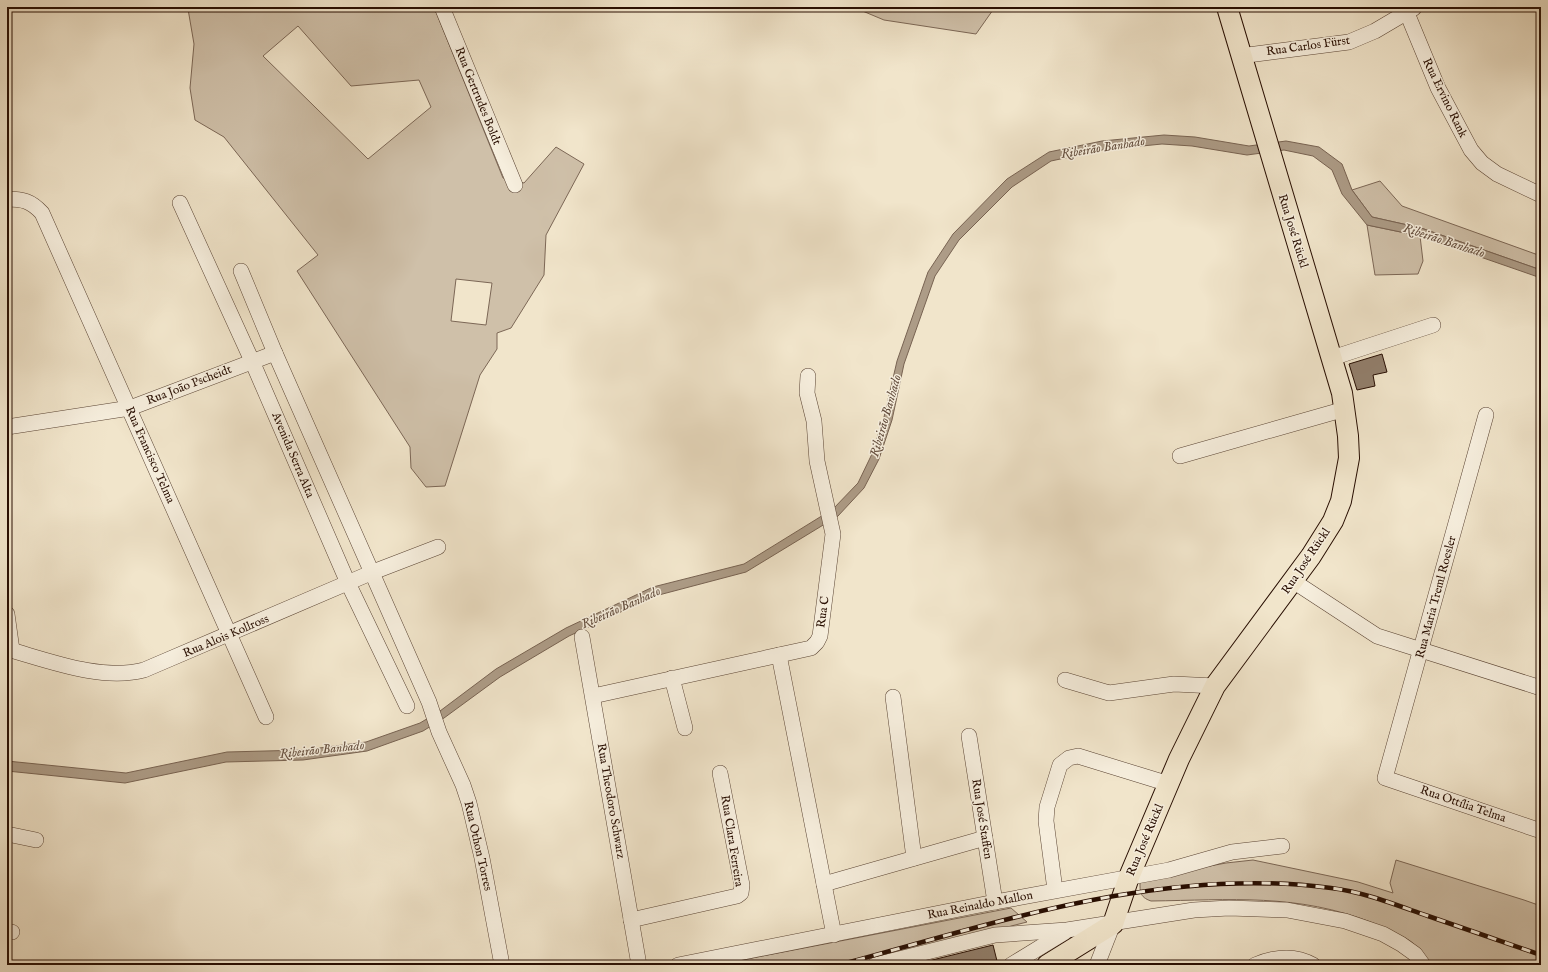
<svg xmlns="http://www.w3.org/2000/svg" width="1548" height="972" font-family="'IM FELL English',serif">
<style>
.green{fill:#cfc0a9;stroke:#7c6756;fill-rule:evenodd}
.water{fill:#ad9c87;stroke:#786352}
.building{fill:#917e6b;stroke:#280e02}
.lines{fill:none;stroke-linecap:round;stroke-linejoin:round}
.minor-casing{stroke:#5a4434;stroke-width:16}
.major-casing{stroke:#280e02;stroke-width:22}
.minor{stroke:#f6eedd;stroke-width:15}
.major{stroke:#f1e5cb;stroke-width:20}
.rail-casing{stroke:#280e02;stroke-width:4.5}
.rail{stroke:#f6eedd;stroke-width:3;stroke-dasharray:9;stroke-linecap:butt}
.labels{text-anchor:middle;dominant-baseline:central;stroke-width:3;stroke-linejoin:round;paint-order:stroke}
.street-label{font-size:12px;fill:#280e02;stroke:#f6eedd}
.water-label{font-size:13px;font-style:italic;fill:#644e3e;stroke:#f6eedd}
</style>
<rect width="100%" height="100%" fill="#f1e5cb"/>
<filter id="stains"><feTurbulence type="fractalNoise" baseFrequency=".005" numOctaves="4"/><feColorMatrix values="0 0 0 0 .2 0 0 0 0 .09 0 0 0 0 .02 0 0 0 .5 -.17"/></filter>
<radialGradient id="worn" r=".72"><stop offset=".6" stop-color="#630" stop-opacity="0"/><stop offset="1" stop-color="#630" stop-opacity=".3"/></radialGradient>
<g class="green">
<path d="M189 7H434L503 178 524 183 556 147 584 164 546 235 544 275 511 328 497 333V349L480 375 445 486 426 487 411 468 410 447 297 271 318 255 224 137 195 120 190 88 194 44 188 9ZM298 26 351 86 419 80 431 107 368 159 263 56ZM456 279 492 283 486 325 451 321Z"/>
<polygon points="853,7 995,7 976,34 884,20"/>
<polygon points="1380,181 1402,206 1541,256 1541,270 1421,228 1372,217 1352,190"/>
<polygon points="1367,225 1420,236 1423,261 1418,274 1375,275"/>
<path d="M1253 860 1358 882 1393 893 1390 883 1396 860 1524 900 1541 906V965H1431C1426 958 1420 950 1414 944 1405 936 1384 928 1373 923 1297 893 1231 900 1151 901 1139 897 1140 891 1140 879L1226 863Z"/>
<polygon points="1011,908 1027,922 857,965 716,965"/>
</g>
<polygon class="water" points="1164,135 1195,137 1249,146 1286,141 1319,147 1342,164 1352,190 1372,217 1421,228 1541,270 1541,278 1420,236 1367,225 1342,194 1332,170 1313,156 1284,150 1247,155 1192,146 1162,144 1102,150 1051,161 1012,187 959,240 935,276 904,364 892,420 879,459 864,488 838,516 746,572 655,596 569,636 500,677 444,718 423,731 367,751 303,760 226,762 125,783 7,771 7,761 126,773 227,752 304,750 366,742 420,723 440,711 496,669 566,628 653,587 744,564 833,509 858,483 871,456 884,417 897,361 928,272 953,234 1007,179 1049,152 1102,141"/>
<g class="building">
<polygon points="1382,354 1387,372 1373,375 1375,386 1357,390 1349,364"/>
<polygon points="993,945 998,965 912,965"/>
</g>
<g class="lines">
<g class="minor-casing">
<g id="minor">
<polyline points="442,7 515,185"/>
<polyline points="1407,13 1438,88 1471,150 1482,163 1497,174 1541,195"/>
<polyline points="1240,56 1349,42 1375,31 1414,8"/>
<path d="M7 199C23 199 31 201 42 213L266 717"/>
<polyline points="180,203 252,361 348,583 407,706"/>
<polyline points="241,271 275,353 429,702 439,732 463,785 469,803 482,858 502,965"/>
<polyline points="1332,358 1433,325"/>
<polyline points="1486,415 1385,778 1541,831"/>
<polyline points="7,427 130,408 275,353"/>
<polyline points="1180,456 1345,409"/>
<polyline points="1293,581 1377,636 1541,688"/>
<polyline points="7,614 12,650"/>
<polyline points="582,637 639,965"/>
<path d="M7 649C50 661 101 681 144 670L373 572 438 547"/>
<polyline points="779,655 834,935"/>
<polyline points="672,678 685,728"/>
<polyline points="1065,680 1109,693 1174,684 1215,686"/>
<polyline points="593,696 811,648 817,642 820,636 833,534 817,461 814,421 807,393 808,376"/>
<polyline points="893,697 914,858"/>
<polyline points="969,736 995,902"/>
<polyline points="7,834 36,840"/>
<polyline points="824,884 985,838"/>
<polyline points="1055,890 1046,821 1047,807 1060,765 1069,758 1078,756 1169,784"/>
<polyline points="631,920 737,896 741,893 742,885 720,773"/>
<polyline points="7,931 12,932"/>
<polyline points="678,965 995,902 1169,870 1232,852 1282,846"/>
<polyline points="875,965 995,935 1067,930 1194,910 1229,908 1287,910 1345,921 1383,934 1401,944 1415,954 1423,965"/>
<polyline points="1011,965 1065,932"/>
<polyline points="1097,965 1113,924"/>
<path d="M1255 965C1274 957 1294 954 1313 965"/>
</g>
</g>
<g class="major-casing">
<polyline id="major" points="1047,965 1113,924 1129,877 1179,759 1215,686 1311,556 1333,521 1341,501 1349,458 1348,436 1342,393 1227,7"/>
</g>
<use href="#minor" class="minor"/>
<use href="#major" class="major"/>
<g class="rail-casing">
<path id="rail" d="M839 965C999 922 1163 866 1331 888 1364 892 1396 905 1428 916 1466 929 1503 942 1541 955"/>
</g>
<use href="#rail" class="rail"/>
</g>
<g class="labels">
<g class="street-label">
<text transform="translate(1308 46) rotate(-8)">Rua Carlos Fürst</text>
<text transform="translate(478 96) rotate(68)">Rua Gertrudes Boldt</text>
<text transform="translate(1445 98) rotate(64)">Rua Ervino Rank</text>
<text transform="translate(1293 231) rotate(73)">Rua José Rückl</text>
<text transform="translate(189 385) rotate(-21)">Rua João Pscheidt</text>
<text transform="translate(150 455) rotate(66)">Rua Francisco Telma</text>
<text transform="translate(293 455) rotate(67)">Avenida Serra Alta</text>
<text transform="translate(1306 561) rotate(-56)">Rua José Rückl</text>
<text transform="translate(1436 597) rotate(-75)">Rua Maria Treml Roesler</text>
<text transform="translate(823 612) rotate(-82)">Rua C</text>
<text transform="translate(226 636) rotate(-23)">Rua Alois Kollross</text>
<text transform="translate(611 801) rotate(80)">Rua Theodoro Schwarz</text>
<text transform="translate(1463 804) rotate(19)">Rua Ottília Telma</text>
<text transform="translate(982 819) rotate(81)">Rua José Staffen</text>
<text transform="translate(1145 840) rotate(-67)">Rua José Rückl</text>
<text transform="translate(732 841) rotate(81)">Rua Clara Ferreira</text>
<text transform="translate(478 846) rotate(77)">Rua Othon Torres</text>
<text transform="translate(980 905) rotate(-11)">Rua Reinaldo Mallon</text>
</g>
<g class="water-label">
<text transform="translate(1103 148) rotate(-9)">Ribeirão Banhado</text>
<text transform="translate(1444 241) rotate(18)">Ribeirão Banhado</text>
<text transform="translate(886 416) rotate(-74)">Ribeirão Banhado</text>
<text transform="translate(621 608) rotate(-24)">Ribeirão Banhado</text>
<text transform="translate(322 750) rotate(-6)">Ribeirão Banhado</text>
</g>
</g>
<rect width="1548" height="972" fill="none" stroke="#f1e5cb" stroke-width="24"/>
<rect x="8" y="8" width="1532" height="956" fill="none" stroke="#280e02" stroke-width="2"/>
<rect x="12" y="12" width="1524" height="948" fill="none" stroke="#280e02"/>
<rect width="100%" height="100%" filter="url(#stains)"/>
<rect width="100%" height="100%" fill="url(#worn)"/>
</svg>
